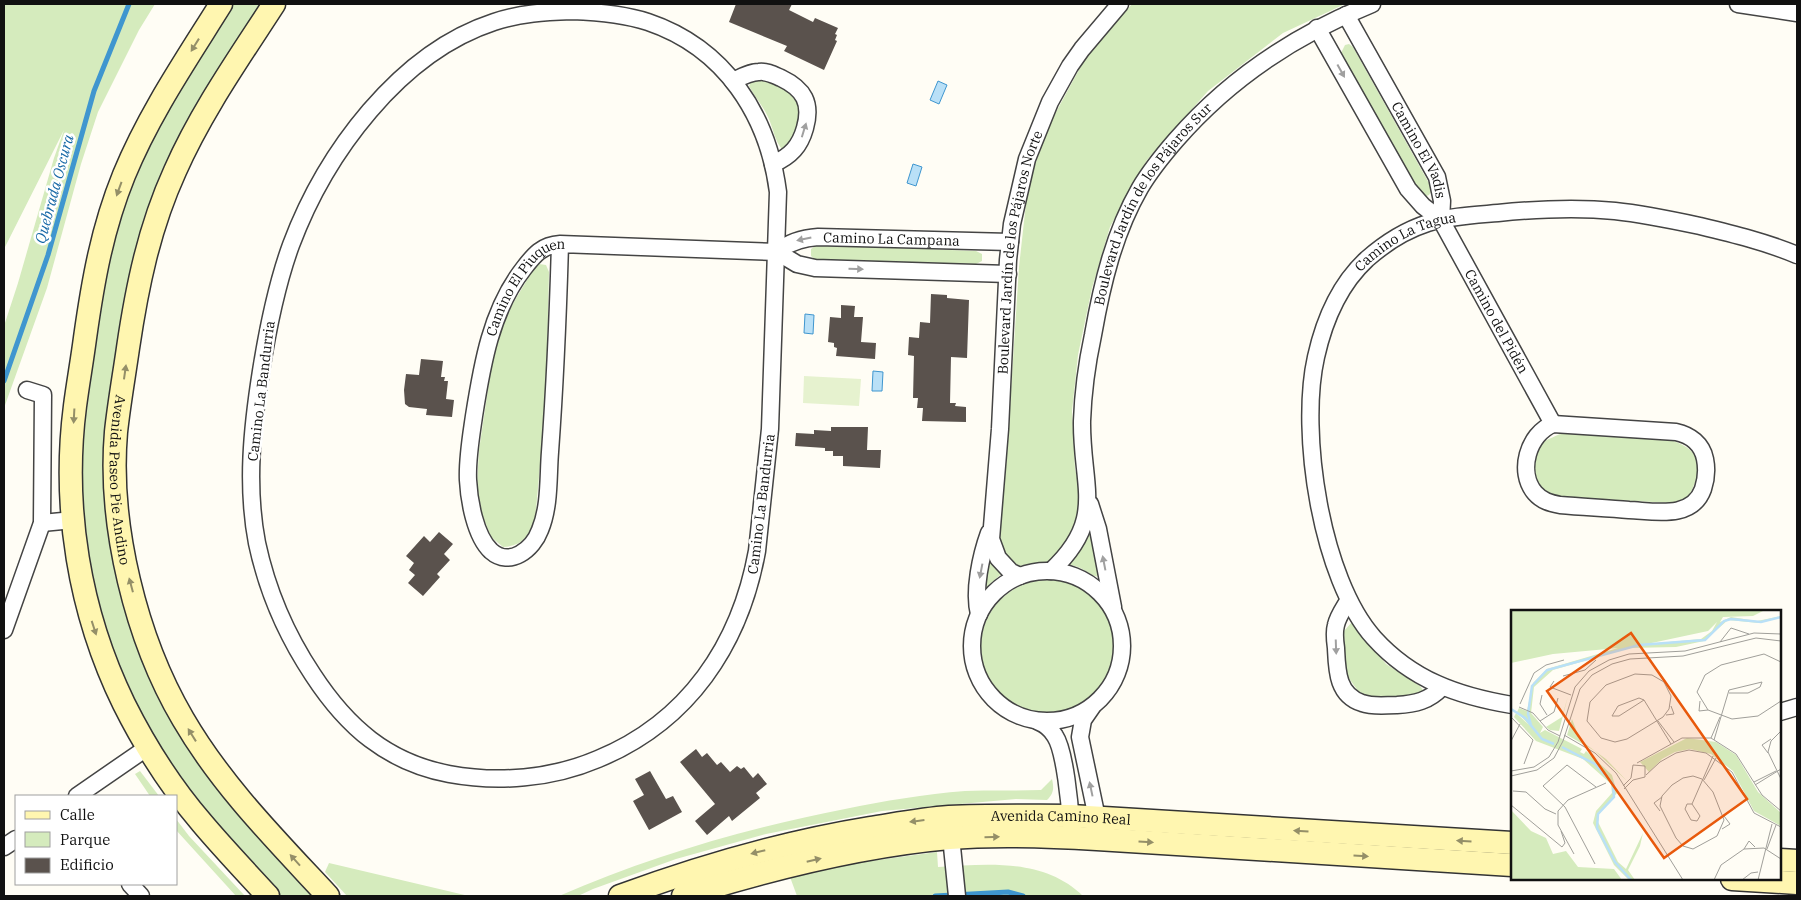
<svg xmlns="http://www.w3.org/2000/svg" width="1801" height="900" font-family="'IBM Plex Serif',serif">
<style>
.green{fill:#d5ebbd}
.pitch{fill:#e6f2cf}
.water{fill:#b9e0f7;stroke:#3f96cf}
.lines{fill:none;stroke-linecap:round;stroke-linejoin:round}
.stream{stroke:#3f96cf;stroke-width:5}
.building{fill:#5a524d}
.minor-casing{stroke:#444;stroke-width:19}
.secondary-casing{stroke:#333;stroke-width:25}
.minor{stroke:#fff;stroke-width:16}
.secondary{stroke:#fff6b0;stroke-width:22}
.oneway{fill:#948f68}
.oneway2{fill:#a0a0a0}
.labels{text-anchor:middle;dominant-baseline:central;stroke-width:5;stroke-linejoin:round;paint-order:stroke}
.street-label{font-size:14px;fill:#111;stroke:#fff}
.water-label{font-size:15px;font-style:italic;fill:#1768a6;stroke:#fff}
.inset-river{fill:none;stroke:#b9e0f7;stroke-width:2.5}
.inset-road{fill:none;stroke:#a09f9a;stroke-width:1}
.view{fill:#e8590c;fill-opacity:0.15;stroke:#e8590c;stroke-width:2.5}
.inset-edge{fill:none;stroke:#111;stroke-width:2.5}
</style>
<rect width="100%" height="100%" fill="#fffdf5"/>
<g class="green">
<polygon points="4,4 155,4 139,30 98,112 81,164 47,288 4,408 4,326 18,283 54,158 64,130 4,249"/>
<polygon points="231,4 263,4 128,291 119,582 132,632 145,668 163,703 313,896 276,896 168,768 117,669 100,614 85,549 79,443 95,320 120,211 163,113"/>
<path d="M1132 4H1345L1283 33 1208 91 1147 160 1110 227 1092 288 1078 355 1072 411 1075 469 1103 577C1093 578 1086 570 1078 567 1056 559 1025 561 1005 572 998 576 992 582 987 587L983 583 990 553 1001 520 1006 468 1019 267 1028 185 1049 125 1088 53Z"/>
<polygon points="1349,44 1353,47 1430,185 1432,190 1429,195 1424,197 1419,194 1341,53 1345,45"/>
<path d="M764 78 791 92 799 104 800 119 793 141 783 150C775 143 773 127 768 117 763 106 754 96 749 86L752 80Z"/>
<polygon points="817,245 976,251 982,254 982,261 976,264 816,260 811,256 811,249"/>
<path d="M539 264 546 265 549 272 546 401 535 520C528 537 522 546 503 547L491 537 482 514 477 485 479 450 491 369 497 341 512 305 533 270Z"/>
<path d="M1562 433 1671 440C1705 452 1703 469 1688 498L1672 503 1558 497C1555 495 1550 494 1547 492 1531 482 1532 455 1544 442 1549 438 1557 436 1562 433Z"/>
<circle cx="1048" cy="647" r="67"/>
<polygon points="1352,622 1386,664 1420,686 1425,693 1418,698 1369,697 1358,691 1346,674 1344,631"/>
<polygon points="140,771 159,796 150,796 135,774"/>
<path d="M1052 779C1054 788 1054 793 1047 800L1016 799 882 811 766 834 676 859 593 889 578 896H559C651 856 747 828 845 809 884 801 925 794 965 791 990 790 1015 791 1041 790Z"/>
<polygon points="176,819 189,836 245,896 236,896 176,830"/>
<path d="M937 852 938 867C988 864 1044 858 1083 896H797L790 877 863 862Z"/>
<polygon points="329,863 469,896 347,896 325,872"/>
</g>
<polygon class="pitch" points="804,376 861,379 859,406 803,403"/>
<g class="water">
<polygon points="938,81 947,85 939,104 930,100"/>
<polygon points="913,164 922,167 916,186 907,183"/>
<polygon points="805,314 814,315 813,334 804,333"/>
<polygon points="873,371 883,372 882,391 872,391"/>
</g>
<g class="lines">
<g class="stream">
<polyline points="4,381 48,255 94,91 129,4"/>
<polyline points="935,896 1008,892 1023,896"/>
</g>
</g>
<g class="building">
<polygon points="736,4 792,4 789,10 813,22 815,18 838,28 835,34 837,35 835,40 837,41 824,70 784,51 787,46 729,22"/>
<polygon points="931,294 947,295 947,298 969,300 967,358 951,357 950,403 956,403 955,406 966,407 966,422 922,421 923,408 917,408 918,398 913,398 914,356 908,355 909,337 919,338 920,322 930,323"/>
<polygon points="841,305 855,306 854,317 863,317 861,342 876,343 875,359 836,356 837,348 834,347 834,343 828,342 830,317 841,318"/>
<polygon points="421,359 443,361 441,377 445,377 444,381 448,381 446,399 454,400 452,417 426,415 427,409 409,407 405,404 404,390 406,374 419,375"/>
<polygon points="831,427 868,427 867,450 881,450 880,468 843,466 843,456 833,456 833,451 825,451 825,448 795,446 796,433 814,434 814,430 831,431"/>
<polygon points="439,532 453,544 444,554 450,560 437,574 440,577 423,596 408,583 415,575 409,570 414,563 406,556 424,536 430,542"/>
<polygon points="696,749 702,757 707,753 717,765 721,762 730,772 737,766 741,769 744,767 753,778 758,773 767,784 756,793 760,798 732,821 729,816 707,835 695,821 715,804 680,762"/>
<polygon points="650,771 666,799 673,796 682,812 649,830 633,801 644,795 635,779"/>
</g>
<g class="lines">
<g class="minor-casing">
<g id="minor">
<polyline points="1738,4 1797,13"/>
<path d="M572 11C598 12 624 14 648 22 725 48 768 115 778 192L770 429 757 551C740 645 688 722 598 759 551 779 498 783 449 774 387 762 347 727 313 675 287 636 267 590 257 543 246 486 252 428 261 371 268 327 276 286 291 245 325 154 399 53 494 22 520 13 546 12 572 11Z"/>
<path id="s1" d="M1346 15 1437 177 1442 201 1441 220"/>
<path id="s2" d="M1317 28 1408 189 1423 206 1441 220 1553 424"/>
<path d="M733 81C741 77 750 72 759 72 767 71 774 75 781 78 804 89 812 103 805 128 800 146 791 156 773 164"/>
<path id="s3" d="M560 244C558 314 555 383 550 452 548 477 550 506 540 530 533 549 510 568 491 551 475 536 469 500 468 480 467 459 471 437 474 416 482 365 491 310 524 268 534 255 542 245 560 244L777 252 797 264 815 268 1008 274"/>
<path id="s4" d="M777 252C789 242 802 238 818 237L1010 242"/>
<path d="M1553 424 1676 432C1690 435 1702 444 1705 459 1707 469 1706 480 1703 489 1692 520 1654 511 1629 510 1606 508 1583 507 1560 505 1550 503 1542 501 1535 493 1517 472 1528 434 1553 424Z"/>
<polyline points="1090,504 1098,529 1113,607"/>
<polyline points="42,523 73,520"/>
<circle cx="1047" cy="646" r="75"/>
<path id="s5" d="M1051 571C1107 519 1081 486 1082 421 1083 392 1087 363 1093 335 1102 284 1114 233 1140 188 1150 171 1163 155 1176 140 1229 79 1297 34 1372 4"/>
<path id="s6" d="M1020 576 1011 572 998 558 991 539 1000 429 1008 260 1012 224 1027 159 1050 102 1070 66 1082 49 1120 4"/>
<path d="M1348 601C1344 608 1338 616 1336 625 1334 632 1335 641 1336 648 1337 670 1337 695 1362 703 1373 707 1385 705 1397 705 1415 704 1429 701 1442 687"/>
<path d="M979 614C973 591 981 555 989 533"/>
<polyline points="4,630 42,523 43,395 27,390"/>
<path id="s7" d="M1512 705C1458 696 1412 680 1374 638 1321 579 1299 432 1316 357 1324 321 1340 284 1367 259 1384 244 1406 230 1428 223 1451 216 1475 215 1498 213 1537 209 1576 207 1615 211 1644 214 1672 220 1700 226 1733 234 1766 242 1797 255"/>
<polyline points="1092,707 1083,720 1080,737 1097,818 1097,827"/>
<polyline points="1780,712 1797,707"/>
<path d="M1037 721C1045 724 1051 729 1055 736 1065 751 1070 806 1071 825"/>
<polyline points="77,796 148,747"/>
<polyline points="950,827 957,896"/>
<polyline points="4,847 16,839"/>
<polyline points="130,884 141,896"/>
</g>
</g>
<g class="secondary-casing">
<g id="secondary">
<path d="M221 4C186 60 149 114 124 175 102 229 93 281 85 338 82 361 78 383 75 406 62 507 79 612 124 704 145 746 171 787 202 823 223 848 246 872 268 896"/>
<path id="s8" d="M274 4C239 58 201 112 175 171 149 228 137 287 128 348 124 376 119 404 116 432 108 525 136 639 183 719 222 786 276 840 328 896"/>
<polyline points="1780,860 1797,861"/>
<polyline points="1732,879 1797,883"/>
<path id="s9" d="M620 896C702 866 784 842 870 828 896 824 922 819 949 817 989 815 1030 816 1071 816L1512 843"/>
<path d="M683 896C769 869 859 846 949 838 998 834 1049 836 1097 839L1512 865"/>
</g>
</g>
<use href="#minor" class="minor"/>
<use href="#secondary" class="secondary"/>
</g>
<defs><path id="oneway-solid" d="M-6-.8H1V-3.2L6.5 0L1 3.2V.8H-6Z" transform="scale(1.25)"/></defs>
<g class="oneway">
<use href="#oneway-solid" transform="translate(195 45) rotate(122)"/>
<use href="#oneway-solid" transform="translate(119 189) rotate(110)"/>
<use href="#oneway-solid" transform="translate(125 372) rotate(-82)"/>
<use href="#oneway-solid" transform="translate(74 416) rotate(93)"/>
<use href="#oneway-solid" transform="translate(131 585) rotate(-105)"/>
<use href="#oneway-solid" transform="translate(94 628) rotate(72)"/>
<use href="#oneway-solid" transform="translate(192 735) rotate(-122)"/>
<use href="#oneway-solid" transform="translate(917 821) rotate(173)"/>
<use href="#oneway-solid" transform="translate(1301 831) rotate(-176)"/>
<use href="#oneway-solid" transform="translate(992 837) rotate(-1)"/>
<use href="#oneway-solid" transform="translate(1464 841) rotate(-177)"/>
<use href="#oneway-solid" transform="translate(1146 842) rotate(4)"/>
<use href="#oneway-solid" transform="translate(758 852) rotate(166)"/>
<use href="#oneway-solid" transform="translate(1361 856) rotate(3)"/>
<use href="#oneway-solid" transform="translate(295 860) rotate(-132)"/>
<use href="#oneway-solid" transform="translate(814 860) rotate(-13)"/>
</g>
<g class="oneway2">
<use href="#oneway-solid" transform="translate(1341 71) rotate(61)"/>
<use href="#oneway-solid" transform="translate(804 130) rotate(-73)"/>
<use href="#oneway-solid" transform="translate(804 239) rotate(168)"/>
<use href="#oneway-solid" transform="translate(856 269) rotate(2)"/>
<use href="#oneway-solid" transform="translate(1104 563) rotate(-101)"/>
<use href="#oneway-solid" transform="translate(981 571) rotate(101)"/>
<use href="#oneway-solid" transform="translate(1336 647) rotate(88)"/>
<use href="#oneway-solid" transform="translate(1091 789) rotate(-102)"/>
</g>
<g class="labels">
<g class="street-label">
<text stroke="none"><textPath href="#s1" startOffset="154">Camino El Vadis</textPath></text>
<text stroke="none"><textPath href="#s5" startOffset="395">Boulevard Jardín de los Pájaros Sur</textPath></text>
<text stroke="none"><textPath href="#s4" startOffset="118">Camino La Campana</textPath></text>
<text stroke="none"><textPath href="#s7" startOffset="606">Camino La Tagua</textPath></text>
<text stroke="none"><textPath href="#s6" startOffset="338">Boulevard Jardín de los Pájaros Norte</textPath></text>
<text stroke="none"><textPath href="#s3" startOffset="636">Camino El Piuquen</textPath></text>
<text stroke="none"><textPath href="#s2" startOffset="346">Camino del Pidén</textPath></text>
<text transform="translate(261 391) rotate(-83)">Camino La Bandurria</text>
<text stroke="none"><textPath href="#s8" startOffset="511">Avenida Paseo Pie Andino</textPath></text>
<text transform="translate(761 504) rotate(-83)">Camino La Bandurria</text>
<text stroke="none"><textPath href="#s9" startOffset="451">Avenida Camino Real</textPath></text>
</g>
<g class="water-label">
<text transform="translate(54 189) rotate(-75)">Quebrada Oscura</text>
</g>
</g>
<g transform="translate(1511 610)">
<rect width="270" height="270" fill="#fffdf5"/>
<path d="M0 0H254L242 6 212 7 209 12 220 7 246 11 270 6 248 13 217 10 193 31 165 37 118 38 42 60 23 77 20 103 32 117 29 123 34 120 71 139 69 142 73 144 75 141 101 165 106 183 88 204 87 212 107 252 115 259 132 223 129 236 117 260 124 270H118L103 255 82 213 85 201 101 183 100 174 72 149 25 131 3 107 5 103 18 115 6 102 8 98 16 101 22 73 36 59 107 38 42 44 0 53ZM206 12 201 21 190 29 136 34 197 21ZM57 86 48 121 39 120 35 117 51 107ZM61 109 69 130 95 149 116 171 84 141 56 125ZM176 128 205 132 225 145 247 182 270 203V216L243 201 222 161 200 144 179 139 164 142 151 149 138 162 129 152ZM0 200 20 221 35 228 42 244 55 241 67 257 103 259 111 270H0Z" fill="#d5ebbd" fill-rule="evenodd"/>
<path class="inset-river" d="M0 99 14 108 31 129 43 134M20 115 17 104 21 76 36 60 128 35 194 30 213 11 220 9 250 12 270 7M51 137 84 154 102 174 103 187 87 204 86 218 104 252 120 270"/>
<path class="inset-road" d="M209 32 220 18 238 24M270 52 253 44 210 55 194 65 186 82 197 100 221 109 247 106 270 91M124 64 141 65 153 72 160 86 158 99 152 107 116 129 104 132 90 128 76 111 79 92 95 75ZM52 66 74 60 85 50M43 71 39 77 60 85M31 85 29 94 36 105M128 88 133 90 108 106H101L107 96ZM133 90 160 134M189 91 188 101 197 100M9 94 23 63 35 55 53 50M8 97 22 103 37 120 49 126M155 105 163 104 160 96M0 107 22 130 13 154M29 111 43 102 47 88M147 111 163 132M270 121 260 131 257 142 270 169M53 125 84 143 105 163 172 270M200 128 209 107M203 130 218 80 251 72 249 77 237 83H218M0 131 9 114M257 143 251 135 260 129M126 153 171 128H200L225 144 251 185 270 201M0 161 23 157 38 147 47 132 64 77 78 61 98 50 118 44 174 41 243 23 270 24M135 165 149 152 165 143 178 140 195 143 221 162 243 203 270 217M0 166 26 160 43 148 52 131 69 79 81 65 101 54 119 49 172 46 245 28 270 31M182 166 191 169 202 182 213 210 206 226 182 239 172 236 165 228 149 196 151 186 161 175 172 168ZM193 170 205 148M243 172 265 161M244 175 270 159M112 176 120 168 122 155 134 156V167L122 170 113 179M2 181 15 182 34 199 45 204M176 194H181L189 206 186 211 180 210 174 199ZM181 194 202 146M0 195 51 237 54 233 50 221M149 201 143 193 151 187M211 219 219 214 213 206M233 239 238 231 244 237M256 239 265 215M63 244 47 215V201L57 190 95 173M84 254 54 197 32 176 56 155 85 177M203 270 210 255 233 239 253 238 270 249M231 270 240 263 247 262M247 270 261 214"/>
<path class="view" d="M120 23 236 189 153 248 36 81Z"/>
<rect width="270" height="270" class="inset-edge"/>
</g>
<rect width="1801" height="900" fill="none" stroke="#111111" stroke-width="10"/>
<rect x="15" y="795" width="162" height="90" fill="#ffffff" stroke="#a0a0a0"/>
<rect x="25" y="811" width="25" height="8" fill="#fff6b0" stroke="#a0a0a0"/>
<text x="60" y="820" font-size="15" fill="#111111">Calle</text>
<rect x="25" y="832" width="25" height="15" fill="#d5ebbd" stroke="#a0a0a0"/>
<text x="60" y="845" font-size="15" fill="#111111">Parque</text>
<rect x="25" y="858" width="25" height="15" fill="#5a524d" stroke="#a0a0a0"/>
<text x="60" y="870" font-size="15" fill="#111111">Edificio</text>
</svg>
